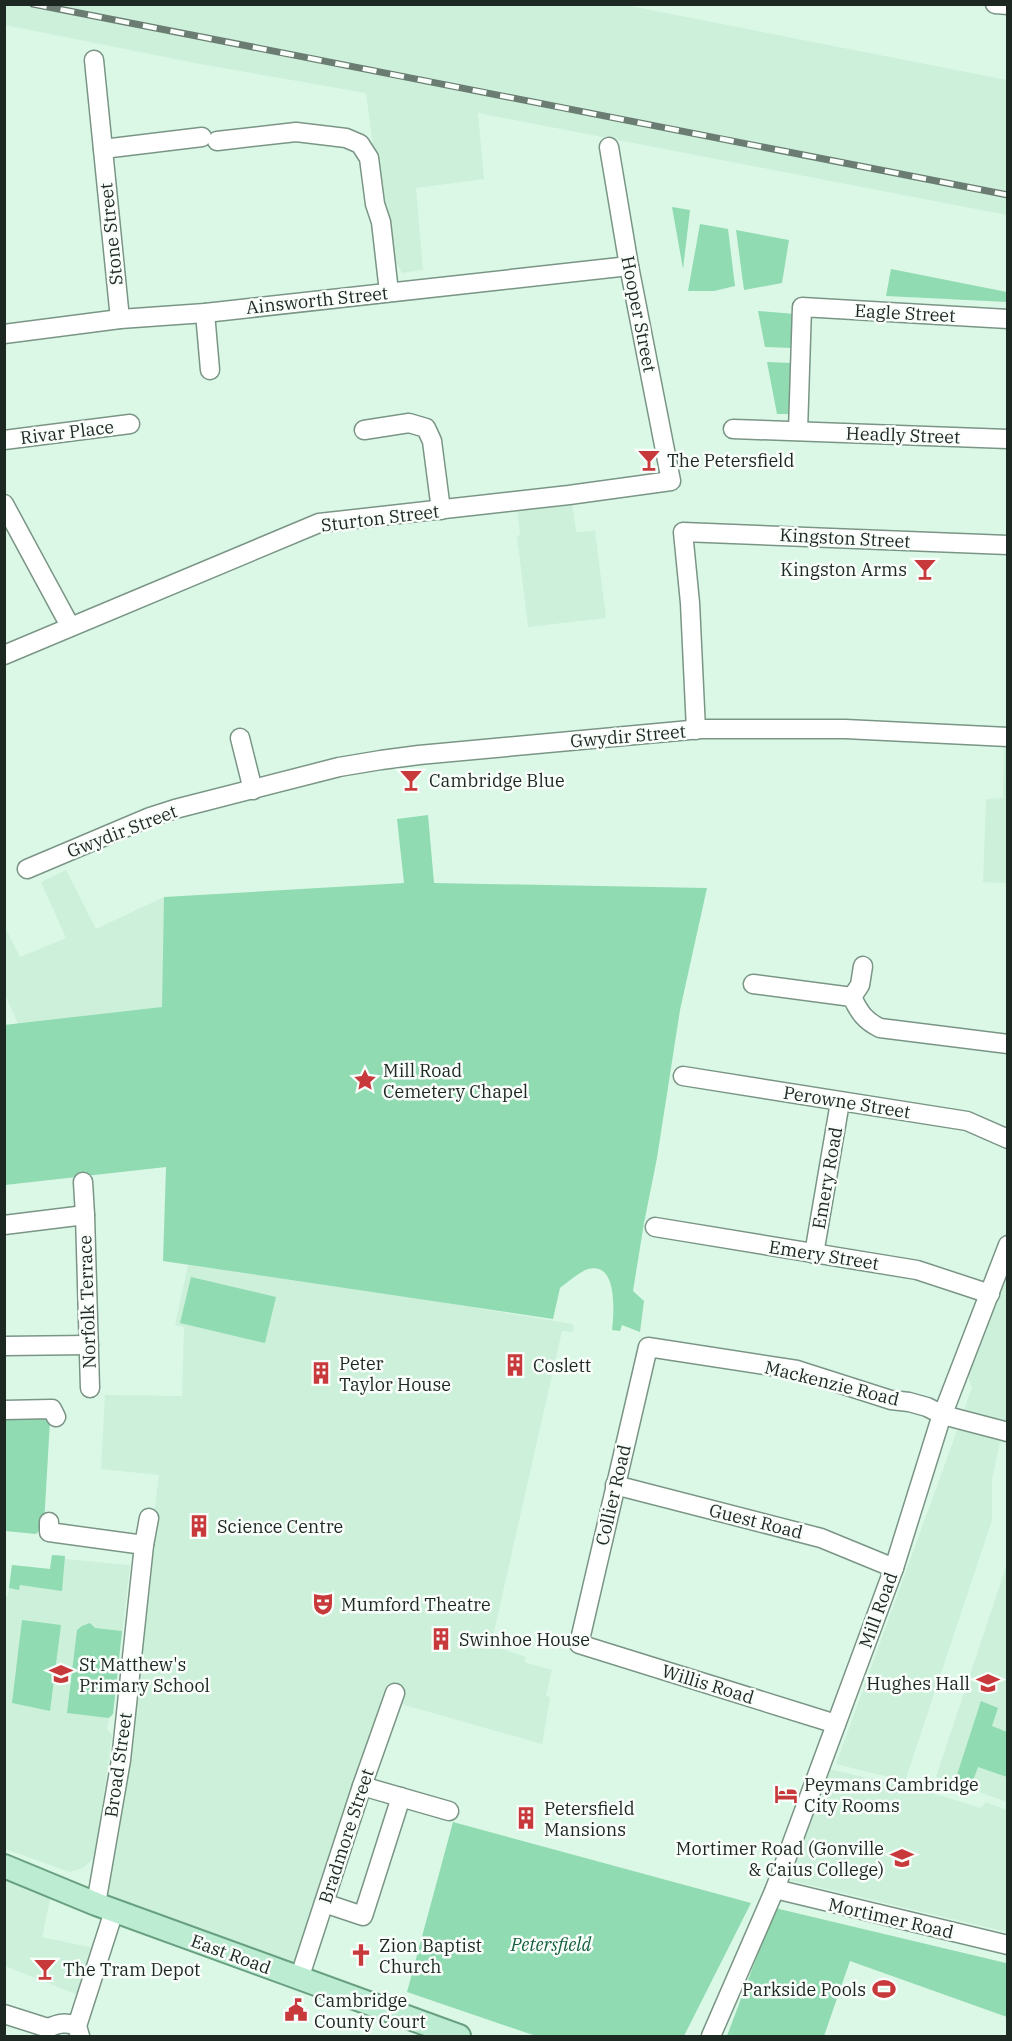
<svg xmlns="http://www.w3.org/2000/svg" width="1012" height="2041" font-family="'IBM Plex Serif',serif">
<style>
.built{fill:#ccf0da}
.green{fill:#90dbb1}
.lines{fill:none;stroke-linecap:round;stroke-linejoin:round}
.minor-casing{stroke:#7a9585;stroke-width:21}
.major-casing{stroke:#68a081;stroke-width:26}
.minor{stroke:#fff;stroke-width:18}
.major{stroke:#bcecd2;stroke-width:22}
.rail-casing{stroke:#6b7d72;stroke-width:7}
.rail{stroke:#f9fefb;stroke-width:4.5;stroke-dasharray:14;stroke-linecap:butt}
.labels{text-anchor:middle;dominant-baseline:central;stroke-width:5;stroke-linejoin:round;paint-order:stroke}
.street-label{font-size:18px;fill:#1d2822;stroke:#f9fefb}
.poi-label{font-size:18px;fill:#1d2822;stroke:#f9fefb;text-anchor:start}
.park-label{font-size:18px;font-style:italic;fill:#135f3e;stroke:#f9fefb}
</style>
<rect width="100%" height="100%" fill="#dbf8e7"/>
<g class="built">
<polygon points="5,4 625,5 1007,80 1007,215 478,113 484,179 416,188 423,270 402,273 390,251 381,207 366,93 200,64 5,25"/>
<polygon points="572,501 576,532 595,531 606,618 528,627 517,536 520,535 517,507"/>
<polygon points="1004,742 1007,742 1007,883 983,882 986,799 1003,798"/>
<polygon points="66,870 96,929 164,897 163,1008 18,1024 5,994 4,925 20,957 66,938 41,882"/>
<polygon points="188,1265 428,1300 573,1324 573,1332 562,1331 491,1645 526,1657 524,1662 552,1670 546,1695 550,1698 542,1744 387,1700 296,1969 102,1894 122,1774 159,1475 101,1469 105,1395 182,1396 184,1327 175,1325"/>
<polygon points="1007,1268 1007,1443 1000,1442 992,1479 992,1520 905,1781 836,1764 957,1431 972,1387 968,1377"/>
<polygon points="52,1555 65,1556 65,1559 130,1565 113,1714 109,1718 107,1729 112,1736 95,1857 83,1868 70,1872 5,1849 4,1596 8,1596 12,1565 50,1569"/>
<polygon points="1007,1564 1007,1802 936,1777"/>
<polygon points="829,1769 932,1793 981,1808 986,1802 1007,1810 1007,1932 788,1880"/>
<polygon points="4,1878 51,1895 42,1937 94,1948 81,1996 5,1966"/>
</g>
<g class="green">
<polygon points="672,207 690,210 683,269"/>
<polygon points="700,224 728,229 735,286 714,291 688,291"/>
<polygon points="736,230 789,240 782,283 744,290"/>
<polygon points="891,269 1007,292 1007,302 886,296"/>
<polygon points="758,311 795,314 793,348 765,347"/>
<polygon points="767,362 792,363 791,414 777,414"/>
<path d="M428 815 434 883 707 888 680 1010 657 1158 644 1223 633 1291 644 1301 640 1332 622 1325 620 1331 612 1330C614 1313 618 1261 588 1269 579 1272 568 1282 560 1288L553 1319 163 1261 166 1167 5 1185 4 1025 162 1007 164 897 404 883 397 819Z"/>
<polygon points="191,1277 276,1297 265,1343 180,1323"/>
<polygon points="44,1414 50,1421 44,1524 36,1534 5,1531 4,1415"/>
<polygon points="52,1555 65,1556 62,1591 20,1585 19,1590 9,1588 12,1565 50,1569"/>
<polygon points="22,1620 61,1625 50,1711 12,1703"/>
<polygon points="90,1623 95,1628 122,1631 113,1714 109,1718 67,1713 77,1630 82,1626"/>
<polygon points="981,1701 998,1708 992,1726 1007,1732 1007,1777 978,1767 970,1789 954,1784"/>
<polygon points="453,1822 751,1903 684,2036 536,2036 407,1992"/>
<polygon points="775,1908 1006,1963 1007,1969 1007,2017 850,1961 824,2036 727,2036"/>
</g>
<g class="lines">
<g class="minor-casing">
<g id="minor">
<polyline points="995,4 1008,5"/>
<polyline points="94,60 120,319"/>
<polyline points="217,141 296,132 346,138 360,144 369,158 375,204 381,222 389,292"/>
<polyline points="103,149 202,137"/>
<polyline points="205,313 210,370"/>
<polyline points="4,334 120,319 205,313 629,266"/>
<polyline points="733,429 1008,439"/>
<polyline points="364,430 409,423 426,428 432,441 441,510"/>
<polyline points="798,431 802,307 1008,319"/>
<polyline points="4,440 130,424"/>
<polyline points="4,504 70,626"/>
<polyline points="4,655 319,523 569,495 671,481 629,266 609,147"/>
<polyline points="696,730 690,603 683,532 1008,545"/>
<polyline points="240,738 253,790"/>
<polyline points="27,869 150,817 175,809 339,767 381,760 419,755 701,729 845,729 1008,737"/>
<path d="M753 984 852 997C859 1012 865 1021 880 1028L1008 1044"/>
<polyline points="852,997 860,985 863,966"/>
<polyline points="683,1076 967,1121 1008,1139"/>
<polyline points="83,1182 85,1215"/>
<polyline points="4,1225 85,1215 90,1388"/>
<polyline points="655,1227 917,1270 990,1294"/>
<polyline points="814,1254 840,1102"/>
<polyline points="4,1346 89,1345"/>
<polyline points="4,1410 52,1409 56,1417"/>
<polyline points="615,1485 821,1538 894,1568"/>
<polyline points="49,1522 49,1532 144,1545"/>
<polyline points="836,1724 579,1644 648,1347 797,1370 891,1400 909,1402 927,1407 943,1415 1008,1432"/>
<polyline points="362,1786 449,1811"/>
<polyline points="775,1889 1008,1945"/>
<polyline points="324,1903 363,1916 401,1797"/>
<polyline points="96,1904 121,1760 144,1545 149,1518"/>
<polyline points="299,1979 362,1786 395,1693"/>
<path d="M4 2014 48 2028C59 2023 66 2022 77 2026L80 2036"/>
<polyline points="77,2026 114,1911"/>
<polyline points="711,2036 775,1889 894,1568 939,1424 1008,1245"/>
</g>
</g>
<g class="major-casing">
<polyline id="major" points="4,1866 96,1904 459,2036"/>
</g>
<use href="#minor" class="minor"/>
<use href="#major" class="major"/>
<g class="rail-casing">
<polyline id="rail" points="33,4 1008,195"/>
</g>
<use href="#rail" class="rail"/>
</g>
<defs>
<g id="bar-bare" transform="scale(1.8)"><path d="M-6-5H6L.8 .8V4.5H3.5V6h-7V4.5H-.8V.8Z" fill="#c8393b" stroke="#f9fefb" stroke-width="2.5" paint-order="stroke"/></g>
<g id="sight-bare" transform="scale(1.8)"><path d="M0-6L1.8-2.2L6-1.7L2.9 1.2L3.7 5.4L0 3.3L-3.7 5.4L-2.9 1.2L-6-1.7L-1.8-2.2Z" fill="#c8393b" stroke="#f9fefb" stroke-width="2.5" paint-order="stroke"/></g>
<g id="building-bare" transform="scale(1.8)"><path d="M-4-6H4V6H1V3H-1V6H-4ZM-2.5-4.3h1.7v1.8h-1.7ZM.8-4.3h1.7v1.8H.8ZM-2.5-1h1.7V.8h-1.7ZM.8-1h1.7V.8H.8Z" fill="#c8393b" stroke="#f9fefb" stroke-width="2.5" paint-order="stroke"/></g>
<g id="theatre-bare" transform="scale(1.8)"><path d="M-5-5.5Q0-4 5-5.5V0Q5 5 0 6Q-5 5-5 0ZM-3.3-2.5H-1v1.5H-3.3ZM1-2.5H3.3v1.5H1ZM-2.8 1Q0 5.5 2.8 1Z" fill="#c8393b" stroke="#f9fefb" stroke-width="2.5" paint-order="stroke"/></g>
<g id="school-bare" transform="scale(1.8)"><path d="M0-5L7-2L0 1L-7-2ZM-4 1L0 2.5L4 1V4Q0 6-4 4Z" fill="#c8393b" stroke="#f9fefb" stroke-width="2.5" paint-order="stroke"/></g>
<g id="university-bare" transform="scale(1.8)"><path d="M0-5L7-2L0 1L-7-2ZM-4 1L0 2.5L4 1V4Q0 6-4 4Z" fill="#c8393b" stroke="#f9fefb" stroke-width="2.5" paint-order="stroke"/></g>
<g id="hotel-bare" transform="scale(1.8)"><path d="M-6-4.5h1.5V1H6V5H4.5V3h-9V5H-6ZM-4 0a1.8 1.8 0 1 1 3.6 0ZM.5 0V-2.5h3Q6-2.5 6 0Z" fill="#c8393b" stroke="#f9fefb" stroke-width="2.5" paint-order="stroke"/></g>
<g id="church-bare" transform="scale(1.8)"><path d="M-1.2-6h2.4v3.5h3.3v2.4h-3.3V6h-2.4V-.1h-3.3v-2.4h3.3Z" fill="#c8393b" stroke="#f9fefb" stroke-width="2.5" paint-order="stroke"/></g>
<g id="stadium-bare" transform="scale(1.8)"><path d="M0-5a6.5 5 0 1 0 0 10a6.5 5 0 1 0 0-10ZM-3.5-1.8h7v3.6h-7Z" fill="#c8393b" stroke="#f9fefb" stroke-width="2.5" paint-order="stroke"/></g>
<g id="civic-bare" transform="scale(1.8)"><path d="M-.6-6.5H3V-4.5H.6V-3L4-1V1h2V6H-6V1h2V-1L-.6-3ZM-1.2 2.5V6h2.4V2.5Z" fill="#c8393b" stroke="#f9fefb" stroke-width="2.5" paint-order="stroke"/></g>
</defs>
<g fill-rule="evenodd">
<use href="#bar-bare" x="649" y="460"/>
<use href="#bar-bare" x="925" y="569"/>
<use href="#bar-bare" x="411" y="780"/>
<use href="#sight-bare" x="365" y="1080"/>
<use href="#building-bare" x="515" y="1365"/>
<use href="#building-bare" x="321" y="1373"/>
<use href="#building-bare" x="199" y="1526"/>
<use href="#theatre-bare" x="323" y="1604"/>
<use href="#building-bare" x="441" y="1639"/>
<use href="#school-bare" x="61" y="1674"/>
<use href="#university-bare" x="988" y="1683"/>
<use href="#hotel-bare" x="786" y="1794"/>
<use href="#building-bare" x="526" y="1818"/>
<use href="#university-bare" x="902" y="1858"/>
<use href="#church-bare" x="361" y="1955"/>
<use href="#bar-bare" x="45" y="1969"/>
<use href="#stadium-bare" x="884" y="1989"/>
<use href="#civic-bare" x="296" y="2010"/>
</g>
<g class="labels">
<g class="street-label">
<text transform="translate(111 234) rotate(-96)">Stone Street</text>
<text transform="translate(317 300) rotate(-6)">Ainsworth Street</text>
<text transform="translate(905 313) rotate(3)">Eagle Street</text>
<text transform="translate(639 314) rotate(79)">Hooper Street</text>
<text transform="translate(67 432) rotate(-7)">Rivar Place</text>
<text transform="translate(903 435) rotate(2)">Headly Street</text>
<text transform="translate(380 518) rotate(-7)">Sturton Street</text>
<text transform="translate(845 538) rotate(3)">Kingston Street</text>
<text transform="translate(628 736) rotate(-5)">Gwydir Street</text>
<text transform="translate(122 831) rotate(-21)">Gwydir Street</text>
<text transform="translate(847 1102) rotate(9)">Perowne Street</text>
<text transform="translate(827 1178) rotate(-80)">Emery Road</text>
<text transform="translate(824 1255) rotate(9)">Emery Street</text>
<text transform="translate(87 1302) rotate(-92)">Norfolk Terrace</text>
<text transform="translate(832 1383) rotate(14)">Mackenzie Road</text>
<text transform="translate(613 1495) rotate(-77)">Collier Road</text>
<text transform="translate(756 1521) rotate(14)">Guest Road</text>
<text transform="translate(878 1610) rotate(-70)">Mill Road</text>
<text transform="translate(708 1684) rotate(17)">Willis Road</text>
<text transform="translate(118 1765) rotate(-82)">Broad Street</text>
<text transform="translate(346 1836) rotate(-72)">Bradmore Street</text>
<text transform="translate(891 1918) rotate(13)">Mortimer Road</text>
<text transform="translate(231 1954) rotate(20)">East Road</text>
</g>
<g class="poi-label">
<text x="667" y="460">The Petersfield</text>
<text x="907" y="569" text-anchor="end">Kingston Arms</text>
<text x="429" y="780">Cambridge Blue</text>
<text x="383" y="1070">Mill Road<tspan x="383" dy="21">Cemetery Chapel</tspan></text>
<text x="339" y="1363">Peter<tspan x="339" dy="21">Taylor House</tspan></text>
<text x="533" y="1365">Coslett</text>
<text x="217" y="1526">Science Centre</text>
<text x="341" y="1604">Mumford Theatre</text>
<text x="459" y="1639">Swinhoe House</text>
<text x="79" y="1664">St Matthew's<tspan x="79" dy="21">Primary School</tspan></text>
<text x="970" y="1683" text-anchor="end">Hughes Hall</text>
<text x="804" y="1784">Peymans Cambridge<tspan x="804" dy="21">City Rooms</tspan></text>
<text x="544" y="1808">Petersfield<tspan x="544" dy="21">Mansions</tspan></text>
<text x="884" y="1848" text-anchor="end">Mortimer Road (Gonville<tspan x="884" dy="21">&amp; Caius College)</tspan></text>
<text x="379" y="1945">Zion Baptist<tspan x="379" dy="21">Church</tspan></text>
<text x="63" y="1969">The Tram Depot</text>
<text x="866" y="1989" text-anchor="end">Parkside Pools</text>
<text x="314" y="2000">Cambridge<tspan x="314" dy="21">County Court</tspan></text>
</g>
<g class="park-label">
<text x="551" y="1944">Petersfield</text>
</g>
</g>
<rect width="1012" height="2041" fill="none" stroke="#1d2822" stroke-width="12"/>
</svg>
